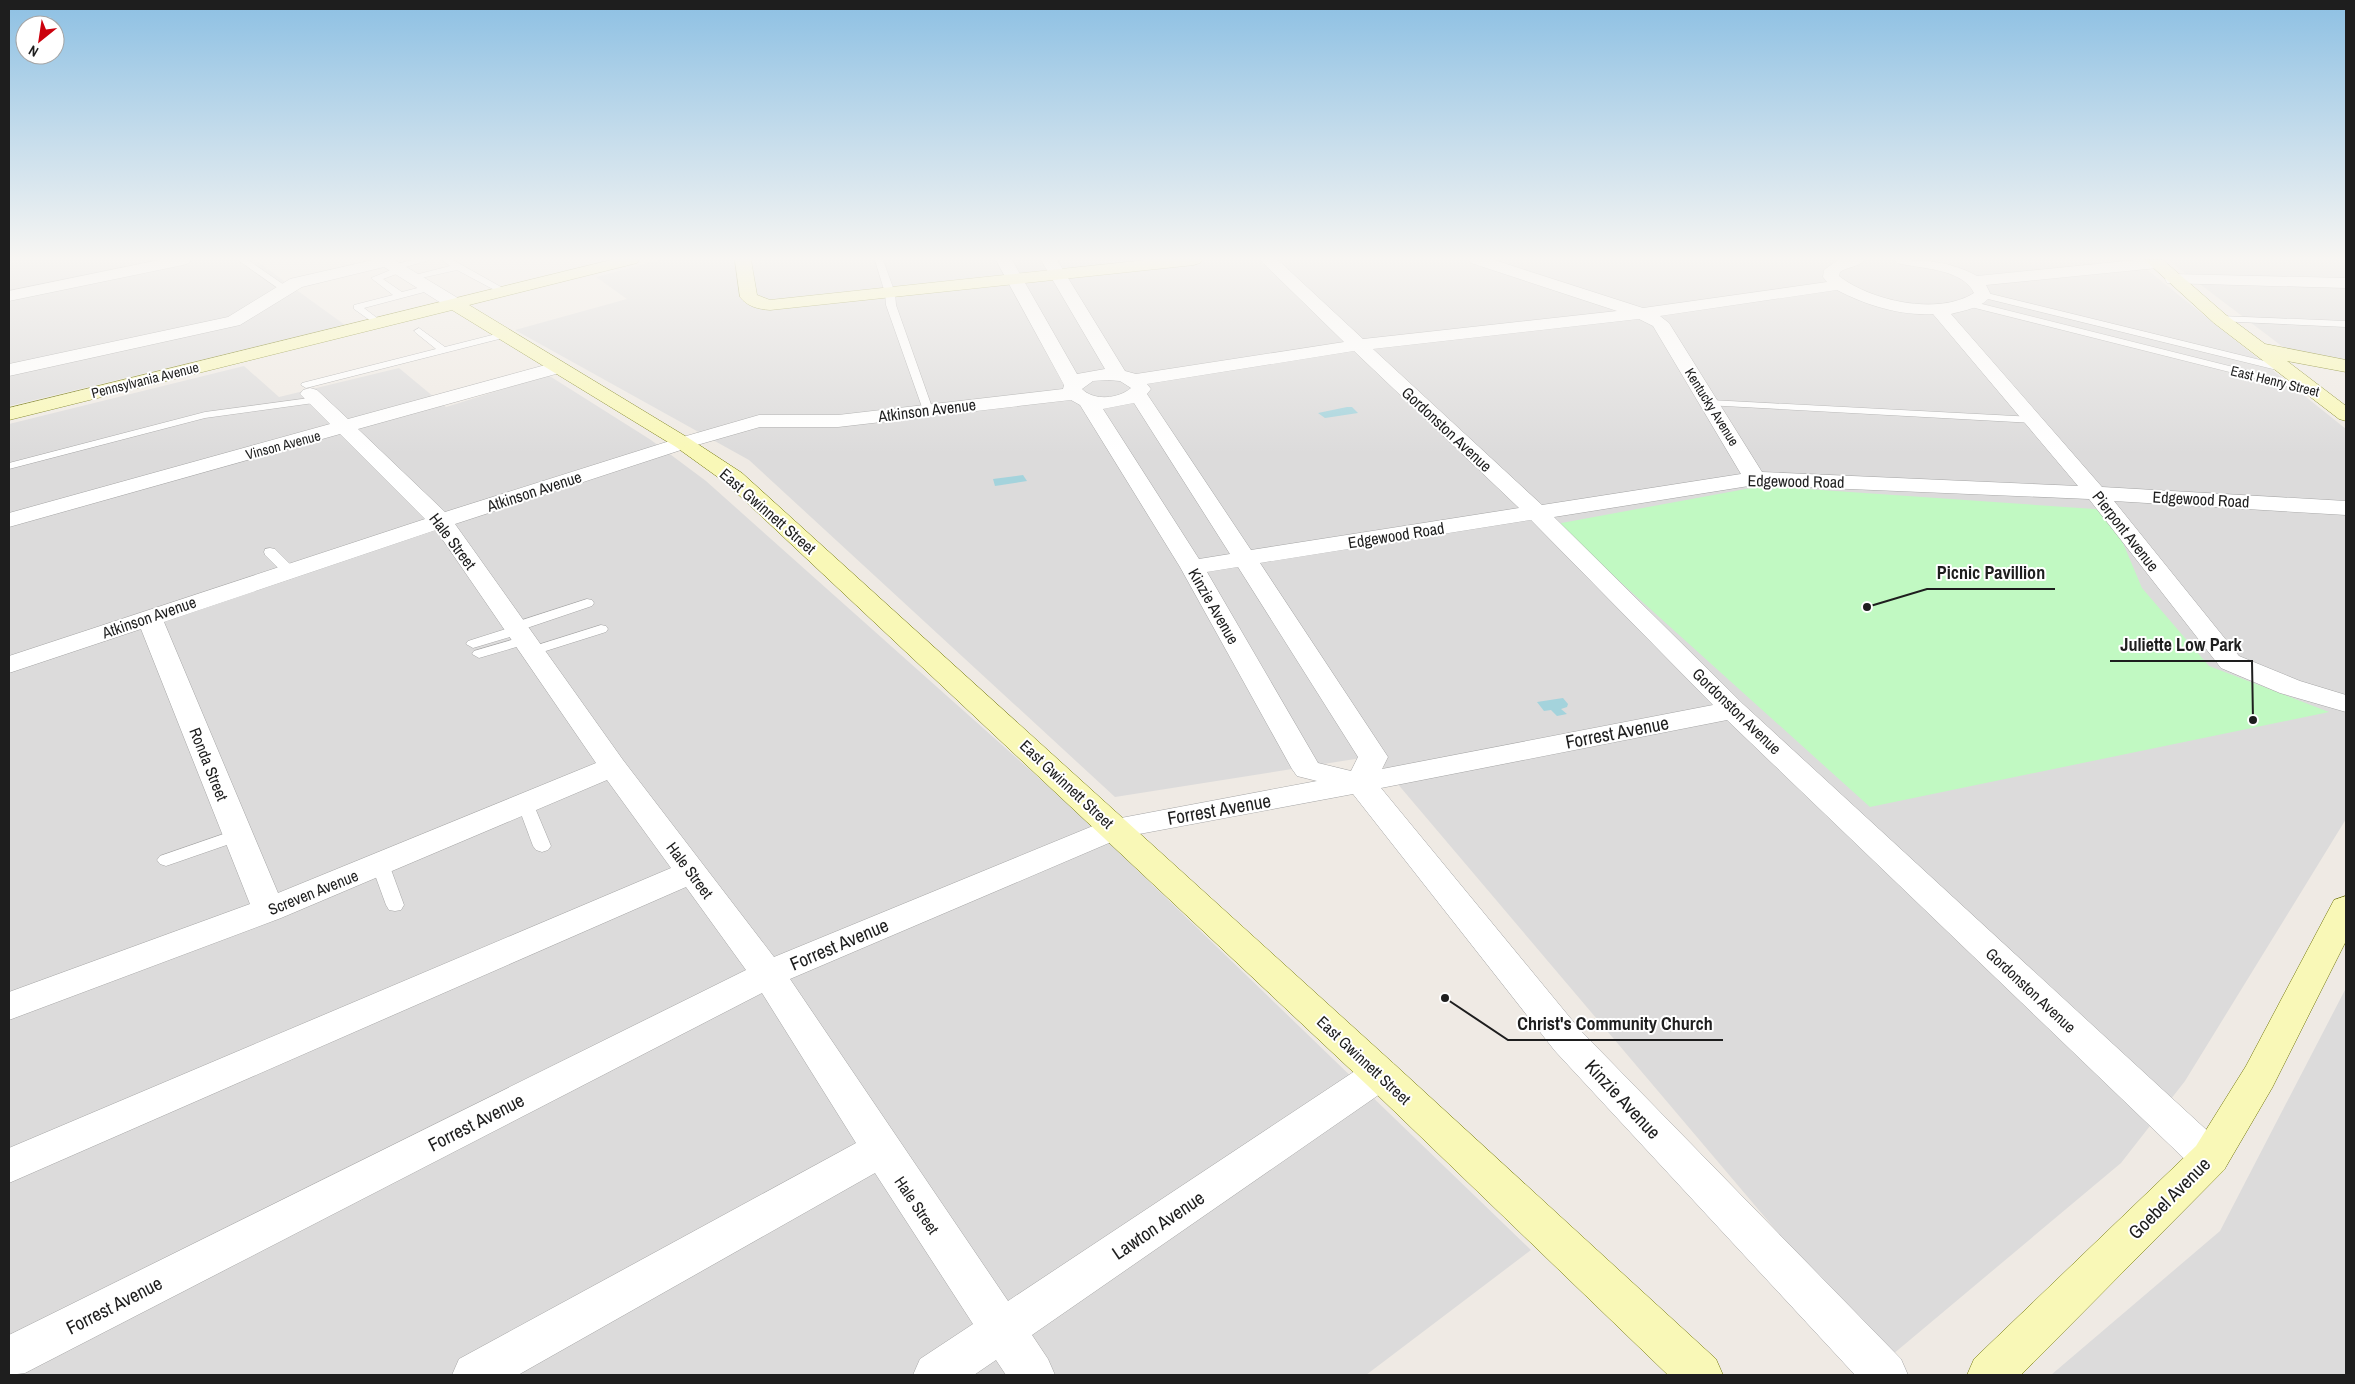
<svg xmlns="http://www.w3.org/2000/svg" width="2355" height="1384" font-family="'Archivo Narrow',sans-serif">
<style>
.residential{fill:#dcdbdb}
.park{fill:#c1f9c2}
.water{fill:#a4d3dc}
.lines{fill:none;stroke-linecap:round;stroke-linejoin:round}
.lane-casing{stroke:#a5a5a5;stroke-width:1}
.street-casing{stroke:#a5a5a5;stroke-width:1}
.secondary-casing{stroke:#6f7405;stroke-width:1}
.lane{fill:#fff;fill-rule:evenodd}
.street{fill:#fff;fill-rule:evenodd}
.secondary{fill:#f9f8b7;fill-rule:evenodd}
.labels{text-anchor:middle;dominant-baseline:central;stroke-width:4;stroke-linejoin:round;paint-order:stroke}
.far-street-label{font-size:14px;fill:#1e1e1e;stroke:#fff}
.street-label{font-size:16px;fill:#1e1e1e;stroke:#fff}
.near-street-label{font-size:19px;fill:#1e1e1e;stroke:#fff}
.leader{fill:none;stroke:#1e1e1e;stroke-width:2}
.callout-dot{fill:#1e1e1e;stroke:#fff;stroke-width:2}
.callout-label{font-size:18px;text-anchor:middle;font-weight:bold;fill:#1e1e1e;stroke:#fff;stroke-width:4;stroke-linejoin:round;paint-order:stroke}
</style>
<rect width="100%" height="100%" fill="#efeae4"/>
<g class="residential">
<polygon points="9,260 255,260 345,325 9,406"/>
<polygon points="660,260 2135,260 2346,429 2346,819 2185,1081 2121,1163 1886,1360 1374,756 1115,797 749,460 515,330 627,299 596,277"/>
<polygon points="2168,260 2346,260 2346,361 2299,359"/>
<polygon points="244,366 279,397 399,368 446,407 548,375 651,440 706,481 1076,811 1531,1250 1366,1375 9,1375 9,424"/>
<polygon points="2346,988 2346,1375 2051,1375 2220,1231"/>
</g>
<polygon class="park" points="1762,486 2109,510 2142,588 2209,666 2329,712 1870,807 1556,524"/>
<g class="water">
<polygon points="1347,407 1352,407 1358,413 1325,418 1318,413"/>
<polygon points="1023,475 1027,481 995,486 993,479"/>
<polygon points="1563,698 1568,704 1567,707 1561,709 1567,714 1557,716 1551,710 1544,711 1537,702"/>
</g>
<g class="lines">
<g class="lane-casing">
<g id="lane">
<polygon points="238,260 248,260 290,289 282,291"/>
<polygon points="413,260 430,260 402,268 402,272 383,279 402,292 429,285 434,288 432,290 364,308 381,321 383,323 378,326 354,309 354,305 393,295 371,278 393,269 391,267 392,265"/>
<polygon points="442,260 453,260 510,292 502,294 457,270 412,280 407,277 450,266"/>
<polygon points="875,260 883,260 895,293 896,305 933,410 932,412 924,412 923,410 886,305 885,293"/>
<polygon points="1983,292 2289,367 2290,369 2285,372 1980,297 1978,295"/>
<polygon points="1970,301 2317,388 2318,390 2313,393 1967,306 1967,302"/>
<polygon points="2220,316 2346,321 2346,327 2217,321 2217,317"/>
<polygon points="419,328 445,347 504,332 509,335 507,337 306,388 301,385 302,383 436,349 416,333 414,331"/>
<polygon points="317,397 321,398 321,402 205,418 9,469 9,463 205,412"/>
<polygon points="1710,400 2034,417 2040,420 2034,423 1706,405 1705,403"/>
<polygon points="270,548 275,549 294,568 296,571 294,574 284,574 265,555 264,552 265,549"/>
<polygon points="587,599 592,600 594,603 592,606 524,629 523,633 473,648 466,644 468,641 509,628 510,624"/>
<polygon points="601,625 606,626 608,629 606,632 533,655 526,651 528,648"/>
<polygon points="525,636 530,637 532,640 530,643 479,658 472,654 474,651"/>
<polygon points="525,798 531,799 533,803 551,846 548,850 542,852 536,850 533,846 517,803 519,799"/>
<polygon points="238,829 244,831 247,835 244,839 166,866 160,864 157,860 160,856"/>
<polygon points="380,858 386,860 389,864 404,905 401,910 395,911 389,910 386,905 371,864 374,860"/>
</g>
</g>
<g class="street-casing">
<g id="street">
<polygon points="159,260 191,260 189,263 183,265 9,301 9,291"/>
<polygon points="373,260 395,260 461,300 464,304 461,308 449,308 384,267 302,287 240,325 9,376 9,364 228,317 290,279"/>
<path d="M996 260H1012L1077 374 1105 369 1041 260H1057L1125 371 1136 374 1344 342 1260 260H1278L1363 339 1617 311 1471 263 1469 260H1494L1643 308 1827 282 1823 277 1824 270 1838 260H1864C1859 267 1847 267 1840 272L1839 276C1871 301 1938 316 1974 293 1962 268 1920 269 1897 263L1895 260C1925 260 1950 261 1977 276L2136 260H2163L2165 263 2163 266 2157 268 1986 285 1991 295C1983 308 1965 310 1951 314L2102 487 2346 501V515L2114 501 2239 656 2300 681 2346 695V712L2280 693 2221 668 2089 499 1755 485 1554 517 1743 704 2224 1146 2230 1158 2224 1170 2210 1175 2196 1170 1727 720 1381 788 1581 1031 1901 1359 1908 1375H1855L1555 1051 1353 794 1123 837 790 979 1008 1301 1367 1063 1380 1059 1393 1063 1399 1074 1393 1085 1032 1335 1048 1359 1055 1375H1006L996 1360 974 1375H913L920 1359 973 1324 875 1173 518 1375H452L459 1359 856 1143 762 993 25 1373 9 1375V1335L746 970 686 887 9 1183V1148L671 868 607 780 281 918 9 1020V992L250 904 141 629 9 673V656L425 519 340 434 9 527V513L330 424 300 394 303 390 310 388 317 390 348 419 549 364 556 362 563 364 565 368 563 372 358 429 445 512 676 439 759 415H838L1063 389 1064 385ZM1837 290C1865 305 1901 316 1933 314L2078 486 1762 472 1669 323 1660 316ZM1639 319 1653 326 1741 474 1542 505 1373 349ZM1354 351 1519 508 1251 550 1147 394 1151 389 1147 384ZM1108 380 1120 381 1131 388C1118 399 1094 401 1082 389L1093 381ZM1071 400 1080 405 1180 567 1292 769 1297 776 1317 781 1105 821 774 957 623 760 455 524 690 447 760 427H838ZM1134 403 1230 554 1199 559 1103 409ZM1531 520 1713 705 1382 769 1388 757 1260 563ZM436 530 596 763 278 893 164 622ZM1238 567 1358 757 1351 771 1318 763 1207 572Z"/>
<polygon points="2173,274 2346,278 2346,288 2167,283 2165,279 2167,275"/>
</g>
</g>
<g class="secondary-casing">
<g id="secondary">
<polygon points="611,260 639,260 637,263 469,305 690,439 742,473 1393,1063 1716,1359 1723,1375 1668,1375 1367,1085 726,483 676,447 452,310 9,420 9,408"/>
<path d="M735 260H751L757 295 770 300 1146 260H1202L1200 263 1194 265 770 310C758 309 748 307 740 297Z"/>
<polygon points="2145,260 2163,260 2226,315 2265,344 2346,360 2346,372 2287,361 2346,406 2346,421 2339,419 2214,323"/>
<polygon points="2346,896 2346,941 2272,1088 2224,1170 2021,1375 1967,1375 1974,1359 2196,1146 2246,1066 2334,900"/>
</g>
</g>
<use href="#lane" class="lane"/>
<use href="#street" class="street"/>
<use href="#secondary" class="secondary"/>
</g>
<linearGradient id="sky" x2="0" y2="1"><stop stop-color="#8dc0e3"/><stop offset="0.57" stop-color="#f8f6f3"/><stop offset="1" stop-color="#f8f6f3" stop-opacity="0"/></linearGradient>
<rect width="2355" height="454" fill="url(#sky)"/>
<g class="labels">
<g class="far-street-label">
<text transform="translate(145 380) rotate(-14)">Pennsylvania Avenue</text>
<text transform="translate(2275 381) rotate(14)">East Henry Street</text>
<text transform="translate(1712 407) rotate(58)">Kentucky Avenue</text>
<text transform="translate(283 445) rotate(-15)">Vinson Avenue</text>
</g>
<g class="street-label">
<text transform="translate(927 410) rotate(-7)">Atkinson Avenue</text>
<text transform="translate(1447 429) rotate(43)">Gordonston Avenue</text>
<text transform="translate(1796 481) rotate(1)">Edgewood Road</text>
<text transform="translate(534 491) rotate(-18)">Atkinson Avenue</text>
<text transform="translate(2201 499) rotate(3)">Edgewood Road</text>
<text transform="translate(768 511) rotate(41)">East Gwinnett Street</text>
<text transform="translate(2126 531) rotate(52)">Pierpont Avenue</text>
<text transform="translate(1396 535) rotate(-9)">Edgewood Road</text>
<text transform="translate(453 541) rotate(53)">Hale Street</text>
<text transform="translate(1214 606) rotate(60)">Kinzie Avenue</text>
<text transform="translate(149 617) rotate(-19)">Atkinson Avenue</text>
<text transform="translate(1737 711) rotate(44)">Gordonston Avenue</text>
<text transform="translate(209 764) rotate(68)">Ronda Street</text>
<text transform="translate(1067 784) rotate(43)">East Gwinnett Street</text>
<text transform="translate(690 870) rotate(53)">Hale Street</text>
<text transform="translate(313 892) rotate(-22)">Screven Avenue</text>
<text transform="translate(2031 990) rotate(43)">Gordonston Avenue</text>
<text transform="translate(1364 1060) rotate(43)">East Gwinnett Street</text>
<text transform="translate(917 1205) rotate(56)">Hale Street</text>
</g>
<g class="near-street-label">
<text transform="translate(1617 732) rotate(-11)">Forrest Avenue</text>
<text transform="translate(1219 809) rotate(-10)">Forrest Avenue</text>
<text transform="translate(839 944) rotate(-23)">Forrest Avenue</text>
<text transform="translate(1623 1099) rotate(47)">Kinzie Avenue</text>
<text transform="translate(476 1122) rotate(-27)">Forrest Avenue</text>
<text transform="translate(2169 1198) rotate(-45)">Goebel Avenue</text>
<text transform="translate(1158 1225) rotate(-34)">Lawton Avenue</text>
<text transform="translate(114 1305) rotate(-27)">Forrest Avenue</text>
</g>
</g>
<path class="leader" d="M1867 607L1927 589H2055M2253 720L2252 661H2110M1445 998L1508 1040H1723"/>
<g class="callout-dot">
<circle cx="1867" cy="607" r="5"/>
<circle cx="2253" cy="720" r="5"/>
<circle cx="1445" cy="998" r="5"/>
</g>
<g class="callout-label">
<text x="1991" y="579">Picnic Pavillion</text>
<text x="2181" y="651">Juliette Low Park</text>
<text x="1615" y="1030">Christ's Community Church</text>
</g>
<rect width="2355" height="1384" fill="none" stroke="#1e1e1e" stroke-width="20"/>
<g transform="translate(40 40) rotate(210)"><circle r="24" fill="#ffffff" stroke="#a5a5a5"/>
<path d="M0-4L9 19L0 12L-9 19Z" fill="#cb010d"/>
<text y="-8" font-size="14" font-weight="bold" text-anchor="middle" fill="#1e1e1e">N</text>
</g>
</svg>
